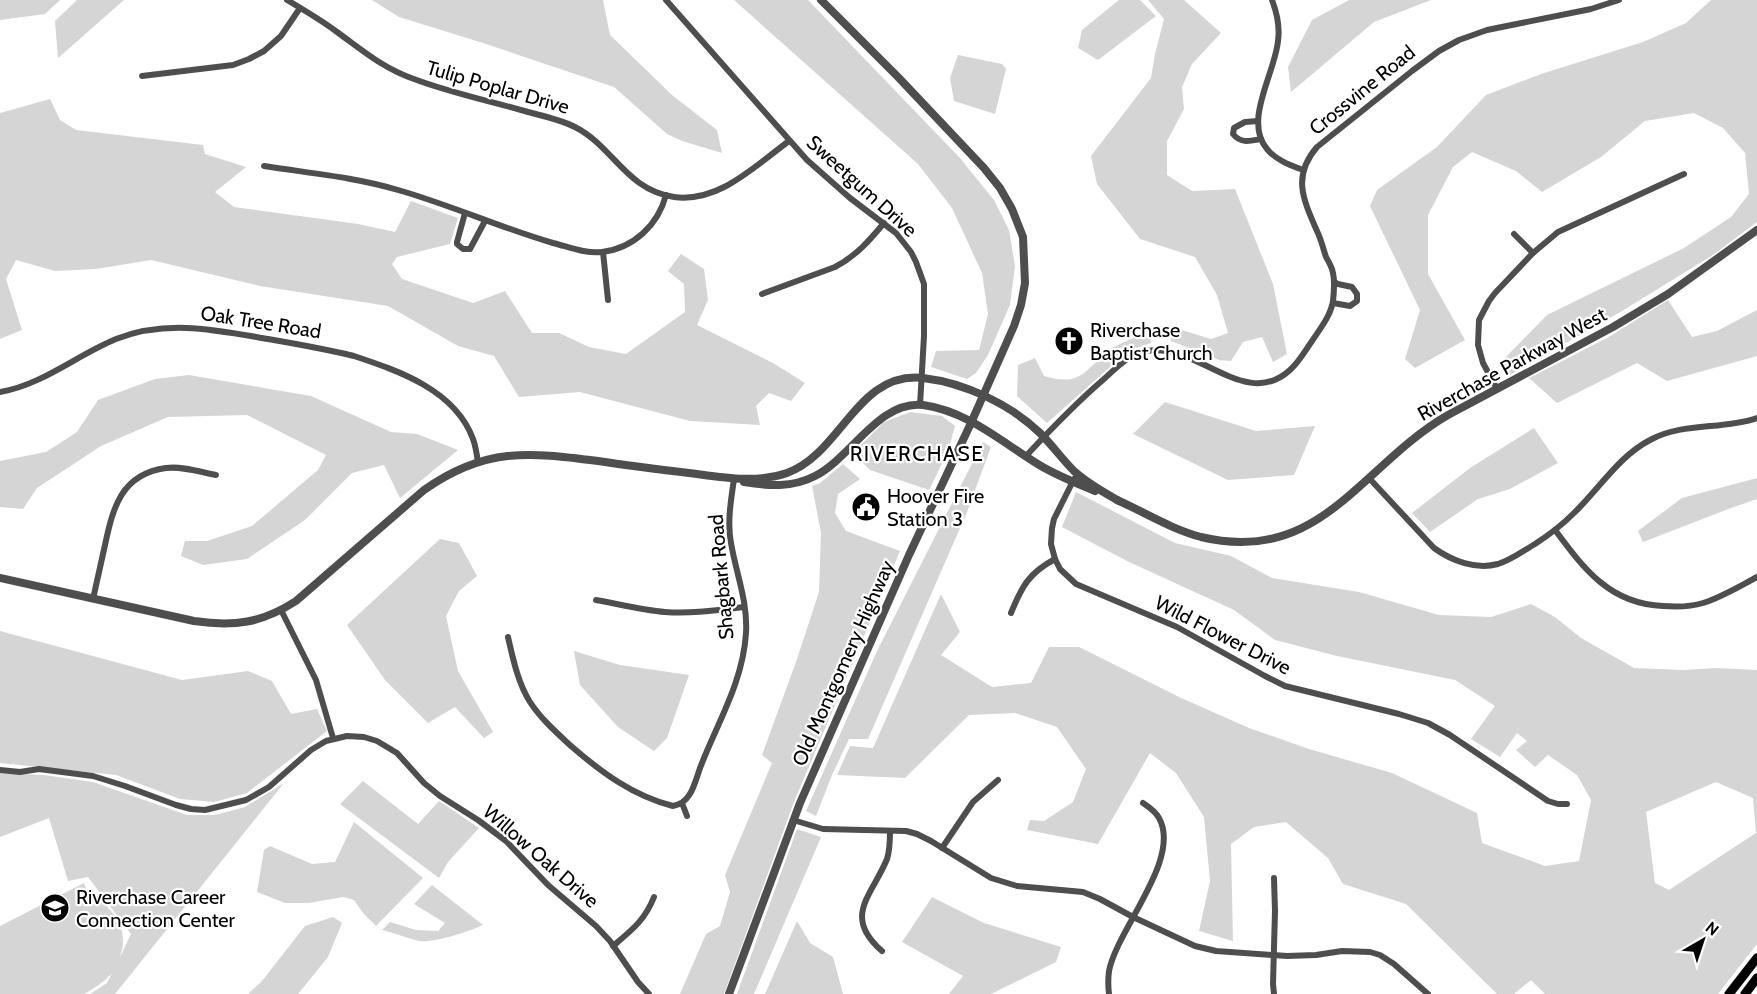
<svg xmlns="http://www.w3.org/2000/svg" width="1757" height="994" font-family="Cabin,sans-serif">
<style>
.green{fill:#d5d5d5;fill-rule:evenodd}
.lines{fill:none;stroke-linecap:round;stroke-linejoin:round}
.primary-casing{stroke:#dbdbdb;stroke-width:10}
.minor{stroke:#4e4e4e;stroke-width:6}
.tertiary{stroke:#4e4e4e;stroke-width:8}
.primary{stroke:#000;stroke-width:9}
.labels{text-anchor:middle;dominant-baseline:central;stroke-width:4.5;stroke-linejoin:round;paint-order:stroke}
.street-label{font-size:20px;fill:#000;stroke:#fff}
.poi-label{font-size:20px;fill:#000;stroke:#fff;text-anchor:start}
.neighbourhood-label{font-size:21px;letter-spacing:1.5px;fill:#000;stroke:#fff}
</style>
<rect width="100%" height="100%" fill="#fff"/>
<g class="green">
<polygon points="0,0 60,0 45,14 0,20"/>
<polygon points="77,0 124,0 58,58 55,21"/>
<polygon points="372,0 603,0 610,35 672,95 717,130 722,153 682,141 667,134 614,87 483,43 399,17"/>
<polygon points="734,0 808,0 960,158 994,200 1009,230 1015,266 1010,305 988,355 976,373 967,379 931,367 936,351 979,350 988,314 982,273 952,208 918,164"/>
<polygon points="1119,0 1140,0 1156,16 1098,60 1078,48 1082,30"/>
<polygon points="1148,0 1184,0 1221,33 1192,64 1182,87 1184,109 1167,141 1167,175 1192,191 1235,189 1273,284 1287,354 1273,362 1262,337 1243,342 1231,361 1219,360 1171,341 1172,327 1211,339 1228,333 1217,295 1195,257 1140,239 1097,184 1091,156 1151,78 1155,54 1164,19"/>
<polygon points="1349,0 1431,0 1374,22 1291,92 1288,67 1312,20"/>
<polygon points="1711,0 1757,0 1757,222 1713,255 1622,311 1508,376 1498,365 1547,315 1684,248 1731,217 1749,194 1745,153 1723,128 1694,113 1645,121 1601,157 1542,192 1516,171 1472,152 1453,167 1428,215 1428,274 1465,340 1415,368 1405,359 1420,310 1370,206 1377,190 1437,147 1486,95 1541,74 1643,42 1686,23"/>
<polygon points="958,55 1002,64 1006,69 995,114 954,101 950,78"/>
<polygon points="50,99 60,120 76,130 203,145 205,154 246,167 215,192 234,207 358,224 395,232 411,201 458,218 450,244 397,257 392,264 402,279 473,303 505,291 532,333 559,333 589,347 626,354 685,312 684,284 668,271 681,254 704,269 708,300 697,325 773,363 805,383 791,401 769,393 756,406 760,425 690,421 580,392 519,397 494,356 458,346 388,306 260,286 151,260 96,269 55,271 16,260 6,279 22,330 0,339 0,113"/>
<polygon points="1668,300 1692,337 1717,331 1757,310 1757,356 1667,381 1637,363 1557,403 1529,378 1607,338"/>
<path d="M1150 333 1151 343 1128 351 1047 423 1017 396 1018 365 1035 358 1044 376C1082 387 1083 371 1110 350 1121 342 1137 336 1150 333Z"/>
<polygon points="189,375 311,396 391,432 417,434 458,450 400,498 384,465 352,473 305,520 247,559 203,565 181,556 185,541 207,541 252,526 318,470 326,455 247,415 168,417 101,446 37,488 23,509 0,507 0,461 46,452 77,432 98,400 155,379"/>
<polygon points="1165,402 1256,431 1315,426 1294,475 1228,480 1133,434"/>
<polygon points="910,412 942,416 955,426 948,451 929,490 870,470 853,453 884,422"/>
<polygon points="1534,428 1558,463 1510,489 1478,499 1430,532 1412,513 1470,468"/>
<polygon points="983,442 991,447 967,512 868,739 849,739 832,775 816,816 806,811 877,651"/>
<polygon points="843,464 860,479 838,494 835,513 846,531 900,551 794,802 724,994 680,994 706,934 720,926 730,892 725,875 772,763 762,755 797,659 819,592 821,533 812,486 820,483"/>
<polygon points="1757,478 1757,499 1731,508 1643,542 1638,531 1682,498"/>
<path d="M1076 492 1175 543 1231 556 1272 578 1359 592 1439 615 1491 617 1531 604 1555 617 1581 638 1634 668 1684 670 1717 668 1757 670V944L1718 994H1545L1531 980 1514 994H1497L1406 904 1343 884 1328 858 1286 822 1254 827 1231 844 1233 941 1199 931 1210 881 1204 817 1176 773 1150 753 1098 844 1027 830 1030 820 1044 821 1073 802 1086 769 1057 727 1015 713 969 715 905 778 837 775 850 746 873 748 941 594 960 632 941 655 992 687 1031 683 1049 647H1079L1179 697 1249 728 1309 749 1392 773 1477 813 1482 843 1545 866 1579 861 1591 800 1577 775 1548 755 1535 767 1516 750 1527 741 1517 733 1500 757 1471 739 1495 706 1455 680 1337 656 1275 640 1234 610 1129 562 1062 527ZM1716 782 1753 798 1756 833 1669 890 1655 883 1646 812Z"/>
<polygon points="440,539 459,543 477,576 459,591 446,616 458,671 493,732 484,738 455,707 428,723 385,680 347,625"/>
<polygon points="0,631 182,680 248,671 272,681 291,714 317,709 327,731 247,793 214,802 180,799 116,775 0,763"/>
<polygon points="574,651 620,665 689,675 667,738 654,751 618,727 580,685"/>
<path d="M0 773 44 775 93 782 187 815H215L245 807 284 783 115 994H90L107 983 112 973C104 982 95 988 84 994H0V926L84 883 88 894C107 903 124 920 123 943 123 947 121 952 120 957L131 934 88 877 68 881 49 818 0 837Z"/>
<polygon points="363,781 418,824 439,801 479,828 448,862 439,878 340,804"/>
<polygon points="354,822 423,878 376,926 364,914 354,900 343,897 309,903 285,903 257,892 264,850 270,846 312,864 335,862"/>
<polygon points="797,829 821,837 754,994 737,994"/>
<path d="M432 885 483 925C468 932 434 943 419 941 407 938 394 933 382 930L390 922 416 930 438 931 445 923 414 904Z"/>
<polygon points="932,897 984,923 1061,947 1056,962 991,994 949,994 963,976 902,942"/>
<polygon points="333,917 342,923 328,957 298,994 248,994 262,981 305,926"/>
<polygon points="797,921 810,943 833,957 843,994 765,994"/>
</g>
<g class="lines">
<g class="primary-casing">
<g id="primary">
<polyline points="1729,994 1757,958"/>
<polyline points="1745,994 1757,978"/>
</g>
</g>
<g class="minor">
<path d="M287 0C304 10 321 20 337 32 362 50 384 69 414 79 451 93 490 101 528 112 544 116 561 120 575 127 614 147 626 190 674 197 719 203 755 166 789 141"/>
<polyline points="666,0 807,160 850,198 896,233 911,252 916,262 924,284 924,336 920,405"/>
<path d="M1272 0C1277 13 1280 27 1278 41 1275 73 1243 121 1267 149 1276 160 1290 165 1303 170"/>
<polyline points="142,76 233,65 249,59 264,51 281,36 300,8"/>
<path d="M1258 121 1245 122 1234 128 1233 134C1241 144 1250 141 1261 139"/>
<path d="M264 166C308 173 355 177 398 190 451 205 501 228 553 243 569 247 586 254 602 252 634 248 658 225 666 195"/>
<polyline points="465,213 457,242 457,244 463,249 470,249 485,221"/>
<polyline points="1514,234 1533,253"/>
<polyline points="603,252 608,300"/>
<path d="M762 294 835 267C856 256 869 241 884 223"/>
<polyline points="1333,303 1350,306 1357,301 1357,294 1352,287 1338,284 1334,282"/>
<polyline points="1497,389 1483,363 1478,345 1479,320 1489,301 1495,293 1533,253 1558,232 1684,174"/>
<path d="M0 392C42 385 77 355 116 339 167 319 216 330 268 339 297 344 325 349 354 356 399 371 455 390 473 439 476 447 477 455 478 463"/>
<path d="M1026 456C1051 429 1076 403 1104 379 1114 370 1124 359 1136 354 1191 332 1242 414 1290 370 1299 362 1305 351 1312 341 1320 329 1331 315 1333 301 1334 292 1335 282 1333 273 1332 267 1329 262 1326 257 1323 248 1321 239 1317 231 1303 199 1292 176 1317 147L1412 71 1439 51 1459 40 1487 30 1591 9 1619 0"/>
<path d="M1369 478 1434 548C1452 561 1476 570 1498 564 1511 560 1523 551 1535 544 1549 535 1562 525 1574 513 1599 489 1619 456 1650 440 1683 422 1722 430 1757 418"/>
<polyline points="1074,479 1054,519 1052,528 1051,544 1055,559 1060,569 1076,584 1177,627 1265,676 1285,686 1399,714 1428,723 1450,735 1548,801 1558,804 1567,804"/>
<path d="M1555 530C1584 569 1610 604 1663 606 1677 607 1690 607 1703 603 1722 597 1740 586 1757 577"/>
<path d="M93 599C97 581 101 563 105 545 113 508 121 474 166 468 183 466 200 472 216 475"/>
<path d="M596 600C619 604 642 610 665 612 691 614 718 610 744 607"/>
<polyline points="281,610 316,680 333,738"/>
<path d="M1011 613C1022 586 1029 573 1055 559"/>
<path d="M508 637C513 659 518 683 530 702 541 719 556 732 571 746 601 772 633 796 673 806 693 803 695 779 702 763 719 720 743 681 746 633 748 602 736 573 731 543 727 522 731 500 734 479"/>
<polyline points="0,770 20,772 39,769 93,776 125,786 176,805 191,809 205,810 246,800 269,787 311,750 326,741 347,736 364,737 377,741 397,753 424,783 440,796 478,820 506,841 548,885 596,926 610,941 638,982 649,994"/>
<polyline points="682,803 687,816"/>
<polyline points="793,820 823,829 906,831 917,834 931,841 991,878 1017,886 1083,892 1100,899 1133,917 1195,946 1216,951 1287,956 1316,955 1342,951 1370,952 1380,955 1394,964 1428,994"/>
<polyline points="942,848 973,802 998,780"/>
<polyline points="1274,878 1275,911 1273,984 1274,994"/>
<path d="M613 946C632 930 645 920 654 897"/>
<path d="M882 951C842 916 872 896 887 859 890 850 890 840 890 831"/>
<path d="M1109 994C1108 986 1108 979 1109 971 1117 929 1182 859 1159 818 1156 812 1149 807 1143 803"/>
</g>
<g class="tertiary">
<path d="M744 482C768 486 792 488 815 476 851 458 879 400 923 405 968 411 1004 444 1041 466 1058 476 1076 483 1095 491"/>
<path d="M1117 500C1144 512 1171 529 1201 537 1321 566 1361 465 1448 415L1613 327 1668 294 1757 230"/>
<path d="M0 578 194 621C234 627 262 623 296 601L424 490C485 447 528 452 598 461 631 466 664 470 697 474 726 478 758 483 787 473 842 453 857 371 923 378 965 383 1010 404 1040 433 1052 445 1062 459 1074 471 1087 483 1103 492 1119 501"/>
<polyline points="729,994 800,803 909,555 971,423 1014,326 1021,305 1025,283 1023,237 1012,209 1000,188 984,168 898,77 821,0"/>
</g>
<use href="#primary" class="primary"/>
</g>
<defs>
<g id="church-disc" transform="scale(1.5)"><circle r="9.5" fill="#000" stroke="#fff"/><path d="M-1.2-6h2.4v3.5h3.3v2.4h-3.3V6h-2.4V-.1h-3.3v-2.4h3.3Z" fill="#fff"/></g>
<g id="civic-disc" transform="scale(1.5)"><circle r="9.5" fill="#000" stroke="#fff"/><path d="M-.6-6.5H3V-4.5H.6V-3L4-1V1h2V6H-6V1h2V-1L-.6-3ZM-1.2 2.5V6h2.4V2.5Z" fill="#fff"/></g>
<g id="school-disc" transform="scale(1.5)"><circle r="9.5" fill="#000" stroke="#fff"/><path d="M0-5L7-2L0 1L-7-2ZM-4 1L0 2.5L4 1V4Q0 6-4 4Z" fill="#fff"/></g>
</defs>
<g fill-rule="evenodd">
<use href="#church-disc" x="1069" y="341"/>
<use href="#civic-disc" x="866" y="507"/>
<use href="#school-disc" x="55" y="908"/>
</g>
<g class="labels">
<g class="street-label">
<text transform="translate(498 87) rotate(16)">Tulip Poplar Drive</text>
<text transform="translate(1362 90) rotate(-39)">Crossvine Road</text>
<text transform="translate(862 186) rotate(42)">Sweetgum Drive</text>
<text transform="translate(261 322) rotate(9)">Oak Tree Road</text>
<text transform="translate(1512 364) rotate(-29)">Riverchase Parkway West</text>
<text transform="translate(721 577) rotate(-95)">Shagbark Road</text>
<text transform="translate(1223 635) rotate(27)">Wild Flower Drive</text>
<text transform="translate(843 663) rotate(-66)">Old Montgomery Highway</text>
<text transform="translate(541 856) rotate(41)">Willow Oak Drive</text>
</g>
<g class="poi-label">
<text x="1090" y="330">Riverchase<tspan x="1090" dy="23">Baptist Church</tspan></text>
<text x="887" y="496">Hoover Fire<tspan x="887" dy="23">Station 3</tspan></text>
<text x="76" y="897">Riverchase Career<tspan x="76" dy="23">Connection Center</tspan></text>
</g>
<g class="neighbourhood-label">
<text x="917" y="453">RIVERCHASE</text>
</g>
</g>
<g transform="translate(1703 940) rotate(39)" stroke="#ffffff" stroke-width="4.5" paint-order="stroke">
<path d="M0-4.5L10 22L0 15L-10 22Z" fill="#000000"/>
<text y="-9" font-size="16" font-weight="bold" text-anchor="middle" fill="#000000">N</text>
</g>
</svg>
